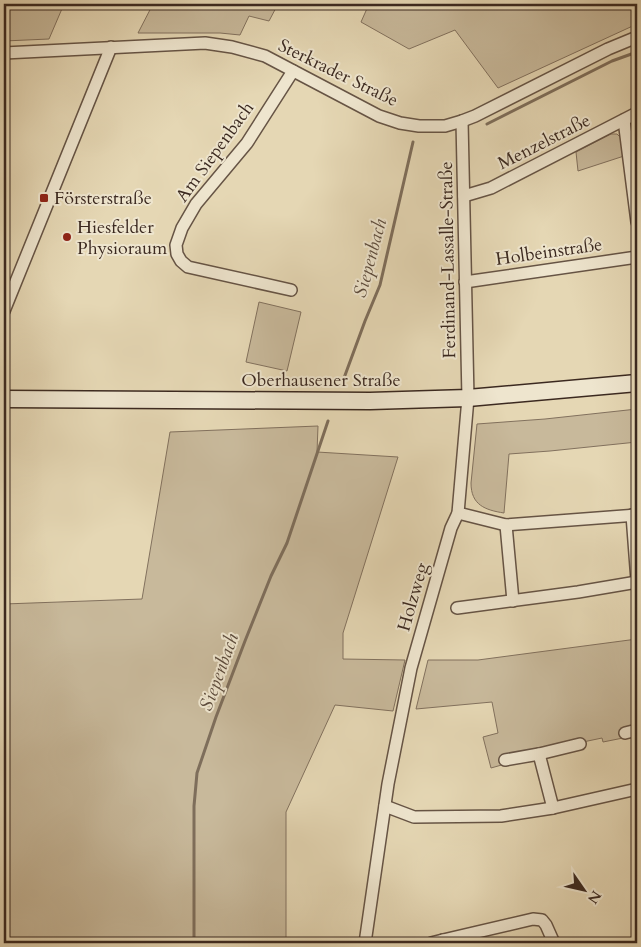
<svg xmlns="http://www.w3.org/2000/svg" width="641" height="947" font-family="Cardo,serif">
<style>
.green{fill:#c8b99b;stroke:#82715e}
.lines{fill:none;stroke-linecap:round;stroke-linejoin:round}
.stream{stroke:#7e6e5b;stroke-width:3}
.street-casing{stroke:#665445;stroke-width:14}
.secondary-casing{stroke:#3b2920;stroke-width:19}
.street{stroke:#eee5ce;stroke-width:11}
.secondary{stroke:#eee5ce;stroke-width:16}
.poi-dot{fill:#8f2418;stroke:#eee5ce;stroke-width:2}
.labels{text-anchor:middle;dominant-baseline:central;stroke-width:4;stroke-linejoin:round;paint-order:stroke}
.street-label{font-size:18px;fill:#3b2920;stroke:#eee5ce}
.poi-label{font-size:18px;fill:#3b2920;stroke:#eee5ce;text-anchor:start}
.water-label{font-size:19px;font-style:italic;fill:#5d4c3d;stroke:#eee5ce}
</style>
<rect width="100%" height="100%" fill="#e5d7b4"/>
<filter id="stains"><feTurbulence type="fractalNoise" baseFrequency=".004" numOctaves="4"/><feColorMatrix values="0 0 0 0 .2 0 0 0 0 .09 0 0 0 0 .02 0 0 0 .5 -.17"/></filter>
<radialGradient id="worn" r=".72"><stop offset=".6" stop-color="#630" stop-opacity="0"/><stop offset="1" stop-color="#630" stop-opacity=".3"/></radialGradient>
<g class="green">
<polygon points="4,4 64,4 49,39 4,41"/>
<polygon points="153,4 278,4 269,21 249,16 240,35 220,33 138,33"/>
<polygon points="369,4 637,4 637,24 498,88 455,30 409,49 361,22"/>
<polygon points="611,134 617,134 621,138 624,156 578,171 576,152"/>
<polygon points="259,302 301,312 287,371 246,362"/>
<path d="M637 409V442L550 451 509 454 504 513C485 510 471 505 471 483L477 424 545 419Z"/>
<polygon points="318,426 317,452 398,457 343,633 343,659 405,660 393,711 335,705 286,812 286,943 4,943 4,604 142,599 170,432"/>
<polygon points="637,639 637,727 623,738 603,742 602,738 583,742 491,768 483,737 498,733 492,702 416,709 428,660 478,660"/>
</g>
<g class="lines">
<g class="stream">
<polyline points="487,124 612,61 637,52"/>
<polyline points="344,378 365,321 380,285 413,142"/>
<polyline points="194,943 194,806 197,773 216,717 245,641 271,576 287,543 328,421"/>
</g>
<g class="street-casing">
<g id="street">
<polyline points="4,53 205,43 232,47 265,56 379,116 400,123 419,126 445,126 462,121 475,116 608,49 637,37"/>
<polyline points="624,120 637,222"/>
<polyline points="464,196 491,188 637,113"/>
<polyline points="465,282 637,257"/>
<polyline points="291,290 188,267 181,261 177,254 176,245 182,228 196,204 247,143 293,71"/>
<polyline points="4,311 111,47"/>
<polyline points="458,513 506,525 637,515"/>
<polyline points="632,515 637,581"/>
<polyline points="506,525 513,601"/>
<polyline points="457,608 578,592 637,582"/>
<polyline points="625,733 637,730"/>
<polyline points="505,760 539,754"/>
<polyline points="385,806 414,817 501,816 553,808 637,789"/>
<polyline points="553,808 539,754 580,744"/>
<polyline points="365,943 388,784 411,668 451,528 458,513 468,398 462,121"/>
<polyline points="431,943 443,940"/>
<polyline points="444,943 443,940 533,919 542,920 546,925 554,943"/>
<polyline points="634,943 637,942"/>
</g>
</g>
<g class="secondary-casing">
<polyline id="secondary" points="4,399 370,401 468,398 637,383"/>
</g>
<use href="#street" class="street"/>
<use href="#secondary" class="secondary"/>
</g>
<g class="poi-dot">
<rect x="39" y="193" width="10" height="10" rx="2.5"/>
<circle cx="67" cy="237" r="5"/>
</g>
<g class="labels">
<g class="street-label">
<text transform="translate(338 73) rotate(26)">Sterkrader Straße</text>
<text transform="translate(544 142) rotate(-27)">Menzelstraße</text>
<text transform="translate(215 152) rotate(-54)">Am Siepenbach</text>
<text transform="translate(549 252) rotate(-8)">Holbeinstraße</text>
<text transform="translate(448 260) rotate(-91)">Ferdinand-Lassalle-Straße</text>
<text x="321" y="380">Oberhausener Straße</text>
<text transform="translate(413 597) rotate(-74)">Holzweg</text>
</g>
<g class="poi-label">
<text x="54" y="198">Försterstraße</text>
<text x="77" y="227">Hiesfelder<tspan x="77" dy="21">Physioraum</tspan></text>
</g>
<g class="water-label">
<text transform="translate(370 258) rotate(-75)">Siepenbach</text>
<text transform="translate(219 672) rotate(-70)">Siepenbach</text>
</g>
</g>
<rect width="641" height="947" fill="none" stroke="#e5d7b4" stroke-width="20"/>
<rect x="5" y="5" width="631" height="937" fill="none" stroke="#3b2920" stroke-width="2.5"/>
<rect x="10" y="10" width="621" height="927" fill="none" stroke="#3b2920"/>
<g transform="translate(584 890) rotate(124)" stroke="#eee5ce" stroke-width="4" paint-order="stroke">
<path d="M0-4L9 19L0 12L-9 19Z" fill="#3b2920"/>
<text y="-8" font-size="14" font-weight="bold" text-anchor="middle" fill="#3b2920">N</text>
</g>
<rect width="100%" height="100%" filter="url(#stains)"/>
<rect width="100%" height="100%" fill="url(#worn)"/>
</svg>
